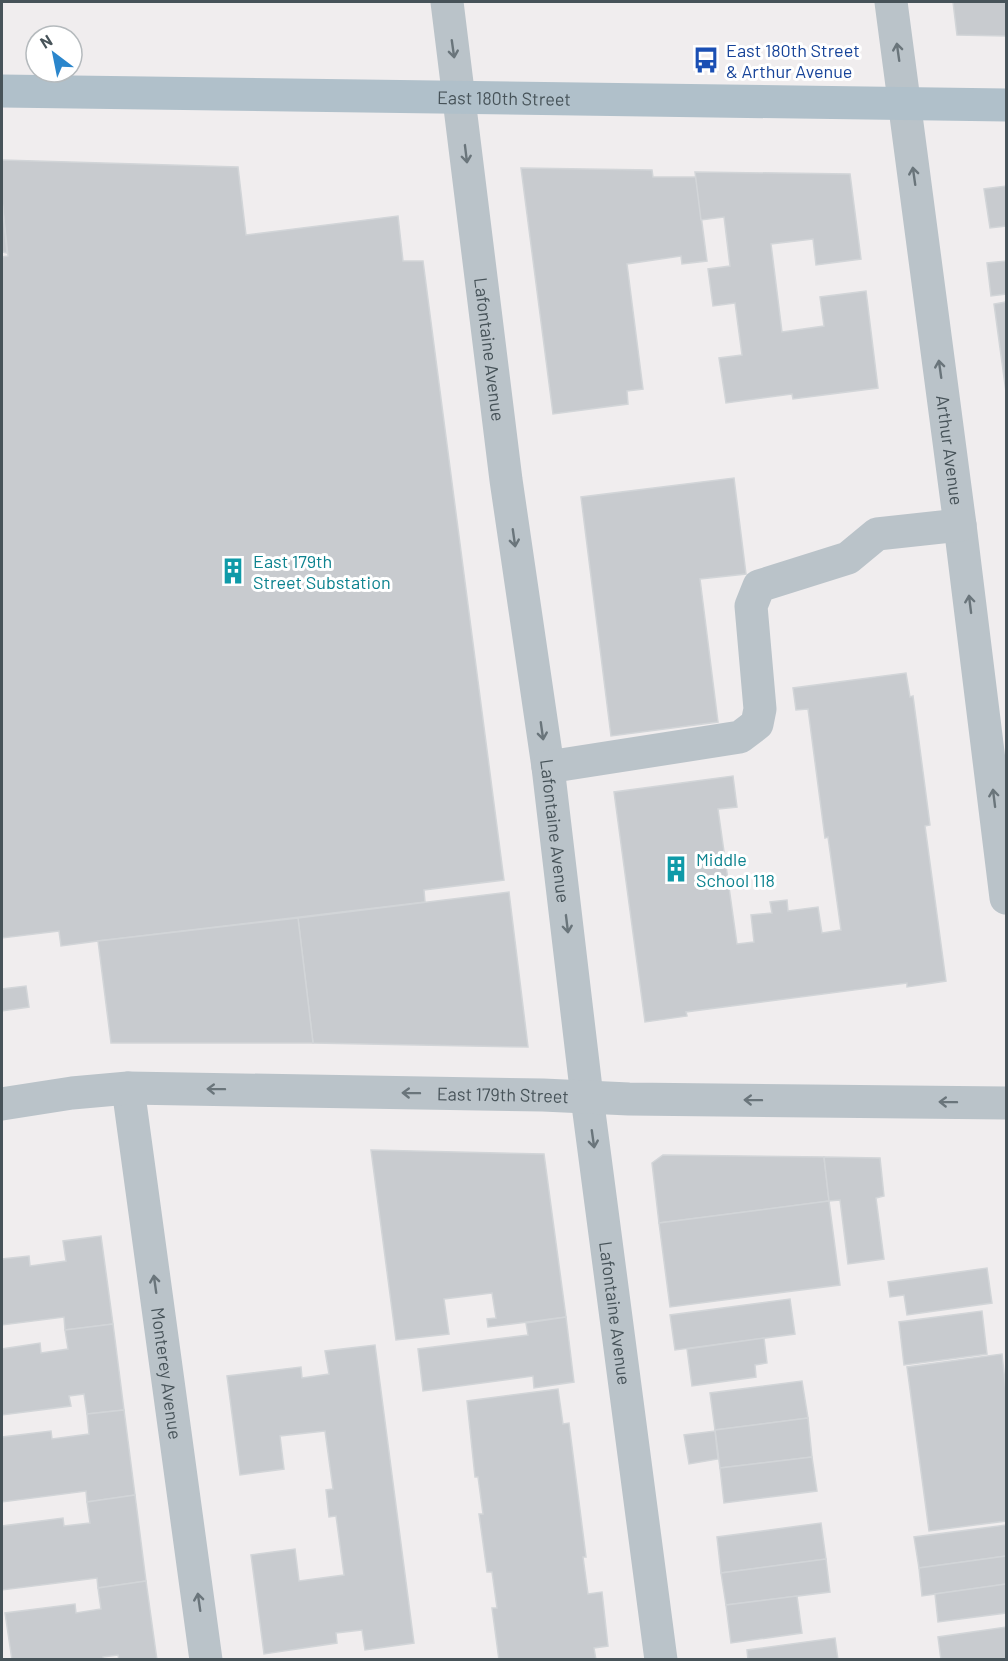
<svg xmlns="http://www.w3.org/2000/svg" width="1008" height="1661" font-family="Barlow,sans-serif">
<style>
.building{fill:#c8cbcf;stroke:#d2d5d8;stroke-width:1.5}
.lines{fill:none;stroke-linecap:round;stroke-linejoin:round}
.minor{stroke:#bac3c9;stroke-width:33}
.major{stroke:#b0c0ca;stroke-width:33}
.oneway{stroke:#6a757b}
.labels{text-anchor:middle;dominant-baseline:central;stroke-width:6;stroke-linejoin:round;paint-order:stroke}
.transit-label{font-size:18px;fill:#164399;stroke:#fff;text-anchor:start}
.street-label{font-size:18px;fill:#475359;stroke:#fff}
.culture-label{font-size:18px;fill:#0d838f;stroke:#fff;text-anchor:start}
</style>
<rect width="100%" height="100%" fill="#f0edee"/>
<g class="building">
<polygon points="953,2 1006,2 1006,36 957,35"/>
<polygon points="2,160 238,167 246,235 398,216 403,261 423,261 504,880 424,890 425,902 98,941 61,946 59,931 2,938 2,257 8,256 2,201"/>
<polygon points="521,168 652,170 653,177 696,177 707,261 682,264 681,256 627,264 643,389 627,391 628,404 553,414"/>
<polygon points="695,172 850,174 861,259 816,265 813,239 771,244 782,332 824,326 820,297 866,291 878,388 793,399 792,394 726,403 719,358 742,355 735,303 713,306 708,269 730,266 724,217 701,220"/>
<polygon points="1006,186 1006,226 990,228 984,189"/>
<polygon points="2,201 7,253 2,252"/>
<polygon points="1006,261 1006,294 991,296 987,263"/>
<polygon points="1006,302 1006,392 994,304"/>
<polygon points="734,478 746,574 700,579 718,722 611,736 581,497"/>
<polygon points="906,673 910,697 913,696 930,825 925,826 946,981 907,987 907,983 686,1012 687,1016 645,1022 614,792 733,776 737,807 718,809 737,944 754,942 751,915 772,913 770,902 787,900 788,911 818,907 822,933 841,930 828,837 825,838 808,709 796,710 793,688"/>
<polygon points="509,892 528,1047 313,1043 298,918"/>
<polygon points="298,918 313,1043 111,1043 98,941"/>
<polygon points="26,986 29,1007 2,1011 2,989"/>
<polygon points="371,1150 544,1154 566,1317 488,1327 487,1319 496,1318 492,1293 444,1299 449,1334 396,1340"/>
<polygon points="663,1155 824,1157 829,1201 659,1223 652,1163"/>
<polygon points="824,1157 880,1158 884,1196 876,1198 884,1259 848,1264 840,1200 829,1201"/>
<polygon points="829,1201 840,1285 670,1307 659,1223"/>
<polygon points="101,1236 113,1324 65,1330 64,1317 2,1325 2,1259 29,1256 30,1266 66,1261 63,1241"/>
<polygon points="987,1268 992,1303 907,1315 904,1295 890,1297 888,1282"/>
<polygon points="790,1299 795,1334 675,1350 670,1315"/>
<polygon points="982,1311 987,1354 904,1365 899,1322"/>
<polygon points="566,1317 574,1382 534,1388 533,1376 423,1391 418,1349 528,1335 526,1323"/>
<polygon points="113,1324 124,1410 87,1414 84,1394 69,1396 71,1406 2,1415 2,1349 40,1343 41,1353 68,1349 65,1330"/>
<polygon points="764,1338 767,1363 755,1365 756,1377 692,1386 687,1349"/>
<polygon points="375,1345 414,1643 365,1650 362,1630 336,1633 337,1643 264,1654 251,1555 295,1549 299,1581 344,1575 336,1516 329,1517 326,1490 333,1489 325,1431 280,1436 284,1469 240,1475 227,1376 301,1367 302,1378 329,1374 325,1351"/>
<polygon points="1002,1354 1006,1391 1006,1521 929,1531 907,1367"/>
<polygon points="802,1381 808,1418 715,1430 710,1393"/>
<polygon points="558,1389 563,1424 569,1423 586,1557 583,1557 588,1594 602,1592 608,1646 594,1648 596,1660 499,1660 492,1608 497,1608 492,1572 487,1572 479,1514 483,1514 478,1477 475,1477 467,1401"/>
<polygon points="124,1410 135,1495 87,1502 86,1491 2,1502 2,1437 51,1431 52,1439 89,1434 87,1414"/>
<polygon points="808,1418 812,1457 720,1468 715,1430"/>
<polygon points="715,1431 718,1459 689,1464 684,1435"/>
<polygon points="812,1457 817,1491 724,1503 720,1468"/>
<polygon points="135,1495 146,1581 98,1588 97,1578 2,1590 2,1526 63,1518 64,1526 90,1523 87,1502"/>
<polygon points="821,1523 826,1559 721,1573 717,1537"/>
<polygon points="1006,1525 1006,1556 919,1568 914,1537"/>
<polygon points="1006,1556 1006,1584 922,1596 919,1568"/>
<polygon points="826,1559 830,1592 726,1605 721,1573"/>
<polygon points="146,1581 157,1660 119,1660 118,1655 103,1657 103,1660 12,1660 5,1613 75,1604 76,1613 101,1609 98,1588"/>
<polygon points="1006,1584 1006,1613 938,1622 935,1594"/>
<polygon points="797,1596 802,1633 731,1643 726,1605"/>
<polygon points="1006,1627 1006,1660 941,1660 938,1637"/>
<polygon points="835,1638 838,1660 748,1660 747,1650"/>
</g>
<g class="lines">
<g class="minor">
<path id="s1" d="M447 2 506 480 548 767 587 1097 661 1660"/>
<path id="s2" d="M891 2 960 525 1006 898"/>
<polyline points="548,767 740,737 757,724 760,709 751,606 759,586 848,558 877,534 960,525"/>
<path id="s3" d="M128 1088 206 1660"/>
<path id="s4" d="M2 1104 72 1093 128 1088 543 1095 629 1099 1006 1103"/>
</g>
<path class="major" id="s5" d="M2 91 1006 105"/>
</g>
<defs><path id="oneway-shaft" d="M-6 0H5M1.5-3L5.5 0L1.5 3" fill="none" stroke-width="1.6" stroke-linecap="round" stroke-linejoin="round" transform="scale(1.5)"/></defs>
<g class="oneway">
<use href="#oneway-shaft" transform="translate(453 49) rotate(82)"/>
<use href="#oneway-shaft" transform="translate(898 52) rotate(-98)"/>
<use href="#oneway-shaft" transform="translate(466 154) rotate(83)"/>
<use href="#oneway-shaft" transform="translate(914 176) rotate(-98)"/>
<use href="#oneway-shaft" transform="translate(940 369) rotate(-98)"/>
<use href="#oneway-shaft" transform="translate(514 538) rotate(82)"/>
<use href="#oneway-shaft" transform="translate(970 604) rotate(-97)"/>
<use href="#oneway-shaft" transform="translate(542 731) rotate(82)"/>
<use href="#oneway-shaft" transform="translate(994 798) rotate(-97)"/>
<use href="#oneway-shaft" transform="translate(567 924) rotate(83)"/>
<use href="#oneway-shaft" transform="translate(216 1089) rotate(-179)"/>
<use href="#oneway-shaft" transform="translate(411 1093) rotate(-179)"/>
<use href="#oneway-shaft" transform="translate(753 1100) rotate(-179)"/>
<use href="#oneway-shaft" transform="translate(948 1102) rotate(-179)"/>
<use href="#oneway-shaft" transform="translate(593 1139) rotate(82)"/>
<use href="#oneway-shaft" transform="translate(155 1284) rotate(-98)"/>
<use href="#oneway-shaft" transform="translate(199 1602) rotate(-98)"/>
</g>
<defs>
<g id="bus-bare" transform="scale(2.07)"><path d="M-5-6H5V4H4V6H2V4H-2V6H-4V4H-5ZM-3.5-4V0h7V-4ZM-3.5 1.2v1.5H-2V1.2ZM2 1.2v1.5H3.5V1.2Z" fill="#1a4fb4" stroke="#fff" stroke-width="2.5" paint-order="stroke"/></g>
<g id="building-bare" transform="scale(2.07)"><path d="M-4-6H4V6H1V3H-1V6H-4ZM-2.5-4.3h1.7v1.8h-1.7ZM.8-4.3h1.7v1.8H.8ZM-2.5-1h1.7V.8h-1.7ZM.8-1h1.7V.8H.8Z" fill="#0f9aa8" stroke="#fff" stroke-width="2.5" paint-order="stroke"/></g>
</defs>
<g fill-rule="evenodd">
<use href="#bus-bare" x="706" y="60"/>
<use href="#building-bare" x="233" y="571"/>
<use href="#building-bare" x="676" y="869"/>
</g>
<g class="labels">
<g class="transit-label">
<text x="726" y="50">East 180th Street<tspan x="726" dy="21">&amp; Arthur Avenue</tspan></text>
</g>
<g class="street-label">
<text stroke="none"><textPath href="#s5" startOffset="502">East 180th Street</textPath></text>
<text stroke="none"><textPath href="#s1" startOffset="350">Lafontaine Avenue</textPath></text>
<text stroke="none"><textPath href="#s2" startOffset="452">Arthur Avenue</textPath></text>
<text stroke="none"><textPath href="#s1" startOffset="836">Lafontaine Avenue</textPath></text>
<text stroke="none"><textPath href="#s4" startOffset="502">East 179th Street</textPath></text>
<text stroke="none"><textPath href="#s1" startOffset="1322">Lafontaine Avenue</textPath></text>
<text stroke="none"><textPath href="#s3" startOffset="288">Monterey Avenue</textPath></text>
</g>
<g class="culture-label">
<text x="253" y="561">East 179th<tspan x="253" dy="21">Street Substation</tspan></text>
<text x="696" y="859">Middle<tspan x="696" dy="21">School 118</tspan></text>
</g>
</g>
<rect width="1008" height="1661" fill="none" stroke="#475359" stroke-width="6"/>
<g transform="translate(54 54) rotate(328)"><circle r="28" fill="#ffffff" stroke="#b5babd" stroke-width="1.5"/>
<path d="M0-4.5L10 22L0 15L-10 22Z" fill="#2b86cc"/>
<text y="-9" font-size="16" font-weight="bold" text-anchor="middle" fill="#475359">N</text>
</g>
</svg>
